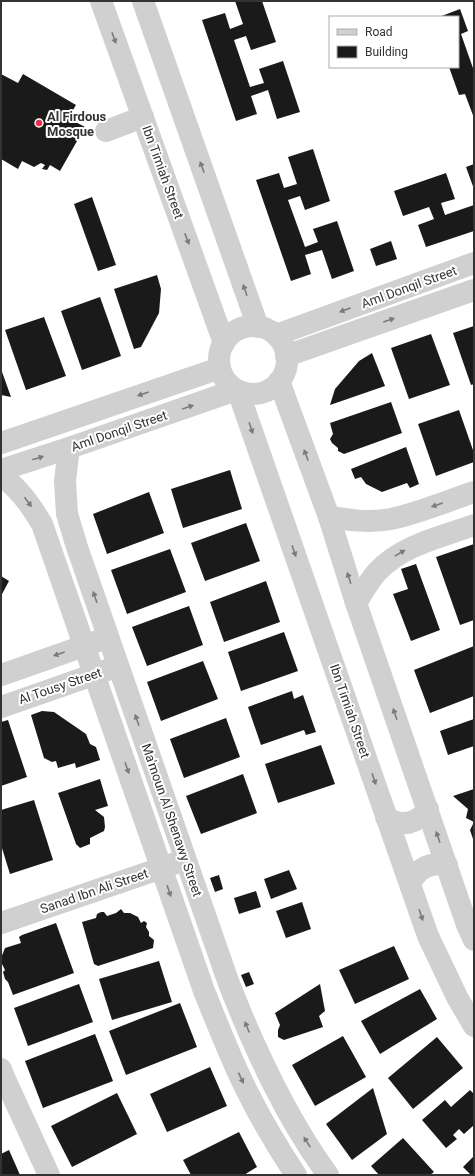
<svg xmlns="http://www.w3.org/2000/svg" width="475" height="1176" font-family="Roboto,sans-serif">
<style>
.building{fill:#1a1a1a}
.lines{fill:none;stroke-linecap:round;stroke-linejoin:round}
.minor{stroke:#d0d0d0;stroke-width:22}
.oneway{fill:#7a7a7a}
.poi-dot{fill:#f02f45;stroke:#fff;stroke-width:1.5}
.labels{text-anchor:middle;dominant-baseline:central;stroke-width:4;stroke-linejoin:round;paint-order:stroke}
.poi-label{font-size:13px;font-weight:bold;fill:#333;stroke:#fff;text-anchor:start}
.street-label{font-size:13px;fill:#333;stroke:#fff}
</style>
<rect width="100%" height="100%" fill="#fff"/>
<g class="building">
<polygon points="235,1 262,1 276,42 251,50 246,36 234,40 250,87 264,83 259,69 283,61 300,112 277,119 268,90 251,96 257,114 236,121 202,20 225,13 230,29 243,24"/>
<polygon points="460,9 468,31 461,34 474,71 474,118 465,94 459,95 449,67 458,67 458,17 439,17"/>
<polygon points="1,74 18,83 23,74 76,105 68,118 85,127 60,171 50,165 47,170 42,169 45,165 41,163 34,167 22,161 18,169 1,159"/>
<polygon points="313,149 330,201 305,210 300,196 288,200 305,247 318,242 313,229 337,221 354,271 332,279 322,250 305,255 311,274 291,281 256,180 279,173 284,188 297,184 288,157"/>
<polygon points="474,164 474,189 466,167"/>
<polygon points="446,173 455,199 441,203 445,215 474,205 474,231 426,247 418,225 434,219 429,207 403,216 394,191"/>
<polygon points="92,197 116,265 98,271 74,204"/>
<polygon points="391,241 397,259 376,266 370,249"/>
<polygon points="157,275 161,289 159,313 141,347 134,349 114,289"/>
<polygon points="100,297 121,356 82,370 61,311"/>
<polygon points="44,317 66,376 26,390 5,330"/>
<polygon points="474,326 474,384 471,385 453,333"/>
<polygon points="431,334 450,385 409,399 391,348"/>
<polygon points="372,353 385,386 330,405 335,389 359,361"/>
<polygon points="1,369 11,397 1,395"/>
<polygon points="391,402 402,433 344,454 338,451 338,448 332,443 330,439 333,434 330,423"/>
<polygon points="459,410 474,453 474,462 436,476 418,424"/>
<polygon points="406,447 419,484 410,488 407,483 382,492 366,484 361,477 355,479 351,469"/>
<polygon points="230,470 242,509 183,528 171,489"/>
<polygon points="149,492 164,533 107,554 93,514"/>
<polygon points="246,523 260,561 205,581 191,543"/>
<polygon points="474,544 474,620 460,625 436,557"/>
<polygon points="170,549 186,592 127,614 111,570"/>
<polygon points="416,564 440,630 411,641 393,594 408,589 401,569"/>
<polygon points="1,576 9,581 1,596"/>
<polygon points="266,581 280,622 224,642 210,602"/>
<polygon points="189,606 203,645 147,666 132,627"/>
<polygon points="284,632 298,671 241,691 228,652"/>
<polygon points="474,646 474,696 430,713 414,670"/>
<polygon points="203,661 218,699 161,721 147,682"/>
<polygon points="292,691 294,699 303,695 316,732 306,735 304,730 261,745 248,707"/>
<polygon points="42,711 54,712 86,734 90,744 96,747 100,760 76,768 75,763 58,768 56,761 52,762 44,758 31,715"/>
<polygon points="226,718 240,757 184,778 170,739"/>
<polygon points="474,719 474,746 448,755 440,731"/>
<polygon points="8,720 27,777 1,786 1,722"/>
<polygon points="321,745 335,784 278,803 265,764"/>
<polygon points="243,774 257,813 201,834 186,796"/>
<polygon points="100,779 108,806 95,810 104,817 105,827 104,831 90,838 90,844 80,848 76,844 58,793"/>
<polygon points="474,789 474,822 466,818 468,809 453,796"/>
<polygon points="34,800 53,860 10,874 1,845 1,810"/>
<polygon points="474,822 474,842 470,830"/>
<polygon points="289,870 297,889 271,899 264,879"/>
<polygon points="219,875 223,889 215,892 210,878"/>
<polygon points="256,891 261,907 239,914 234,898"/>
<polygon points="302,902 311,929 286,938 276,911"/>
<polygon points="121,909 124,913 130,913 138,917 141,923 144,921 147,923 146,927 149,932 149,936 154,940 153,948 98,966 94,964 82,922 96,918 97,914 101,912 104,912 107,916 116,913"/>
<polygon points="56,923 74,973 13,995 8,982 5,979 3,972 5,970 1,962 1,958 5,948 21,943 19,937 22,935"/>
<polygon points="394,946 409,979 355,1004 339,970"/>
<polygon points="159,961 172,1002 112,1020 99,979"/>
<polygon points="249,972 254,984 246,987 241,975"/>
<polygon points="79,984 93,1022 28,1046 14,1008"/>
<polygon points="320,984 325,1011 319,1016 323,1027 284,1040 278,1037 278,1030 280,1025 275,1013"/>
<polygon points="420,989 437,1019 380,1054 361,1021"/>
<polygon points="180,1003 197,1047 126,1075 109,1031"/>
<polygon points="95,1034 113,1081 43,1108 25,1061"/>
<polygon points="343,1036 366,1077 315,1106 292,1065"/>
<polygon points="437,1037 463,1068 413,1109 388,1078"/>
<polygon points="210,1067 227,1106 167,1132 150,1094"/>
<polygon points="373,1088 387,1134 352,1160 326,1124"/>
<polygon points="470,1090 474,1094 474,1125 464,1134 459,1129 453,1135 457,1139 446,1148 422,1120 445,1100 451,1107"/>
<polygon points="117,1093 137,1134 72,1167 51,1126"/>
<polygon points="239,1132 257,1167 244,1175 191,1175 183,1160"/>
<polygon points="403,1138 434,1172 430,1175 379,1175 371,1166"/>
<polygon points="9,1150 20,1175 1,1175 1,1154"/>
<polygon points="474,1156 474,1175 471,1175 463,1167"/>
</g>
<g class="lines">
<g class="minor">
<polyline points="101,1 224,343"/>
<polyline points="143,1 258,327"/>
<polyline points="106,131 143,117"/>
<circle cx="253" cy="360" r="34"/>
<polyline points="276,335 474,263"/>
<polyline points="286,356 474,290"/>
<polyline points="279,381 329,517 356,603 467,925 474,940"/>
<polyline points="238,391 428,936 457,997 474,1026"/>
<polyline points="1,443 220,368"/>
<path d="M69 448 65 481 67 514 77 547 228 981C254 1048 285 1116 328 1175"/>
<polyline points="1,470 69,448 236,390"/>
<path d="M1 475C19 489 30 504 42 524L204 991C218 1025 231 1060 248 1093 262 1121 278 1148 296 1175"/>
<path d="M329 517C349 520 370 523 391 519 419 513 447 501 474 492"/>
<path d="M356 603C363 592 369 581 377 572 402 545 441 537 474 525"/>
<polyline points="1,675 98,641"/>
<polyline points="1,707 107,670"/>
<path d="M386 817C402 828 417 824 428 809"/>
<path d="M410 883C418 868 430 862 447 865"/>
<polyline points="1,923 176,863"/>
<polyline points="1,1069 4,1077 49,1175"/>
</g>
</g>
<defs><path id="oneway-solid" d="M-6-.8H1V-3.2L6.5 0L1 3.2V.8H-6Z"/></defs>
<g class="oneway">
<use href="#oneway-solid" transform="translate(114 38) rotate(70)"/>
<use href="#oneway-solid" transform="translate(202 167) rotate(-110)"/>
<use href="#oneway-solid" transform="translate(187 239) rotate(69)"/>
<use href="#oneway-solid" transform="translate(245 290) rotate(-109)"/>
<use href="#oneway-solid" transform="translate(345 310) rotate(160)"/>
<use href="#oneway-solid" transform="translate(389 320) rotate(-19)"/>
<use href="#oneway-solid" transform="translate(143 394) rotate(161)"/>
<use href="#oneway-solid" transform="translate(188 407) rotate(-19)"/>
<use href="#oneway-solid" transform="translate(251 428) rotate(71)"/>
<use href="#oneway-solid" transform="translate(306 455) rotate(-110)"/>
<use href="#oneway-solid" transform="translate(38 458) rotate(-18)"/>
<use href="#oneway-solid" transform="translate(28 502) rotate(53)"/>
<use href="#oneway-solid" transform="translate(437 505) rotate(161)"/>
<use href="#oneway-solid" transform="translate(294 551) rotate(71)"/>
<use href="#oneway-solid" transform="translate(400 553) rotate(-31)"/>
<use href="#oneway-solid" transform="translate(349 578) rotate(-108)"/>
<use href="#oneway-solid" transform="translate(95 597) rotate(-109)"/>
<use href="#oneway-solid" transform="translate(59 654) rotate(161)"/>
<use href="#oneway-solid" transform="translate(395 714) rotate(-109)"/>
<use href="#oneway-solid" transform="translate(137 720) rotate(-109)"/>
<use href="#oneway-solid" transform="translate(127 768) rotate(71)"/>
<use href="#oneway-solid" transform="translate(374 779) rotate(71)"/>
<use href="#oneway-solid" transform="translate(438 837) rotate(-109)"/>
<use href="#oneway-solid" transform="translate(169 891) rotate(71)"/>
<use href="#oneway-solid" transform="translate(421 915) rotate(71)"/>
<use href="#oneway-solid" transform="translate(247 1027) rotate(-112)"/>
<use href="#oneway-solid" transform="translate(241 1078) rotate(65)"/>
<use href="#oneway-solid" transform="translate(307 1142) rotate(-122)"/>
</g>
<circle class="poi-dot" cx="39" cy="123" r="4"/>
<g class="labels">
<g class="poi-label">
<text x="47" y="116">Al Firdous<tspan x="47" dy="15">Mosque</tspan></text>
</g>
<g class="street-label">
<text transform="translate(163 172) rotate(70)">Ibn Timiah Street</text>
<text transform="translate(409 287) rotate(-20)">Aml Donqil Street</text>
<text transform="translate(119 431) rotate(-19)">Aml Donqil Street</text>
<text transform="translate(60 686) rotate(-19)">Al Tousy Street</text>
<text transform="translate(350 711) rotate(71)">Ibn Timiah Street</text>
<text transform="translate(172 820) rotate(71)">Ma'moun Al Shenawy Street</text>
<text transform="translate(94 891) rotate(-19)">Sanad Ibn Ali Street</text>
</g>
</g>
<rect width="475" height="1176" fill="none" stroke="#333333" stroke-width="4"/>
<rect x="329" y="16" width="130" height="52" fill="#ffffff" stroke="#adadad"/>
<rect x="337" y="29" width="20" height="6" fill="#d0d0d0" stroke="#adadad"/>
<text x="365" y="36" font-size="12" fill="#333333">Road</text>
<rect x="337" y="46" width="20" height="12" fill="#1a1a1a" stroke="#adadad"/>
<text x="365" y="56" font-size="12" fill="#333333">Building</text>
</svg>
